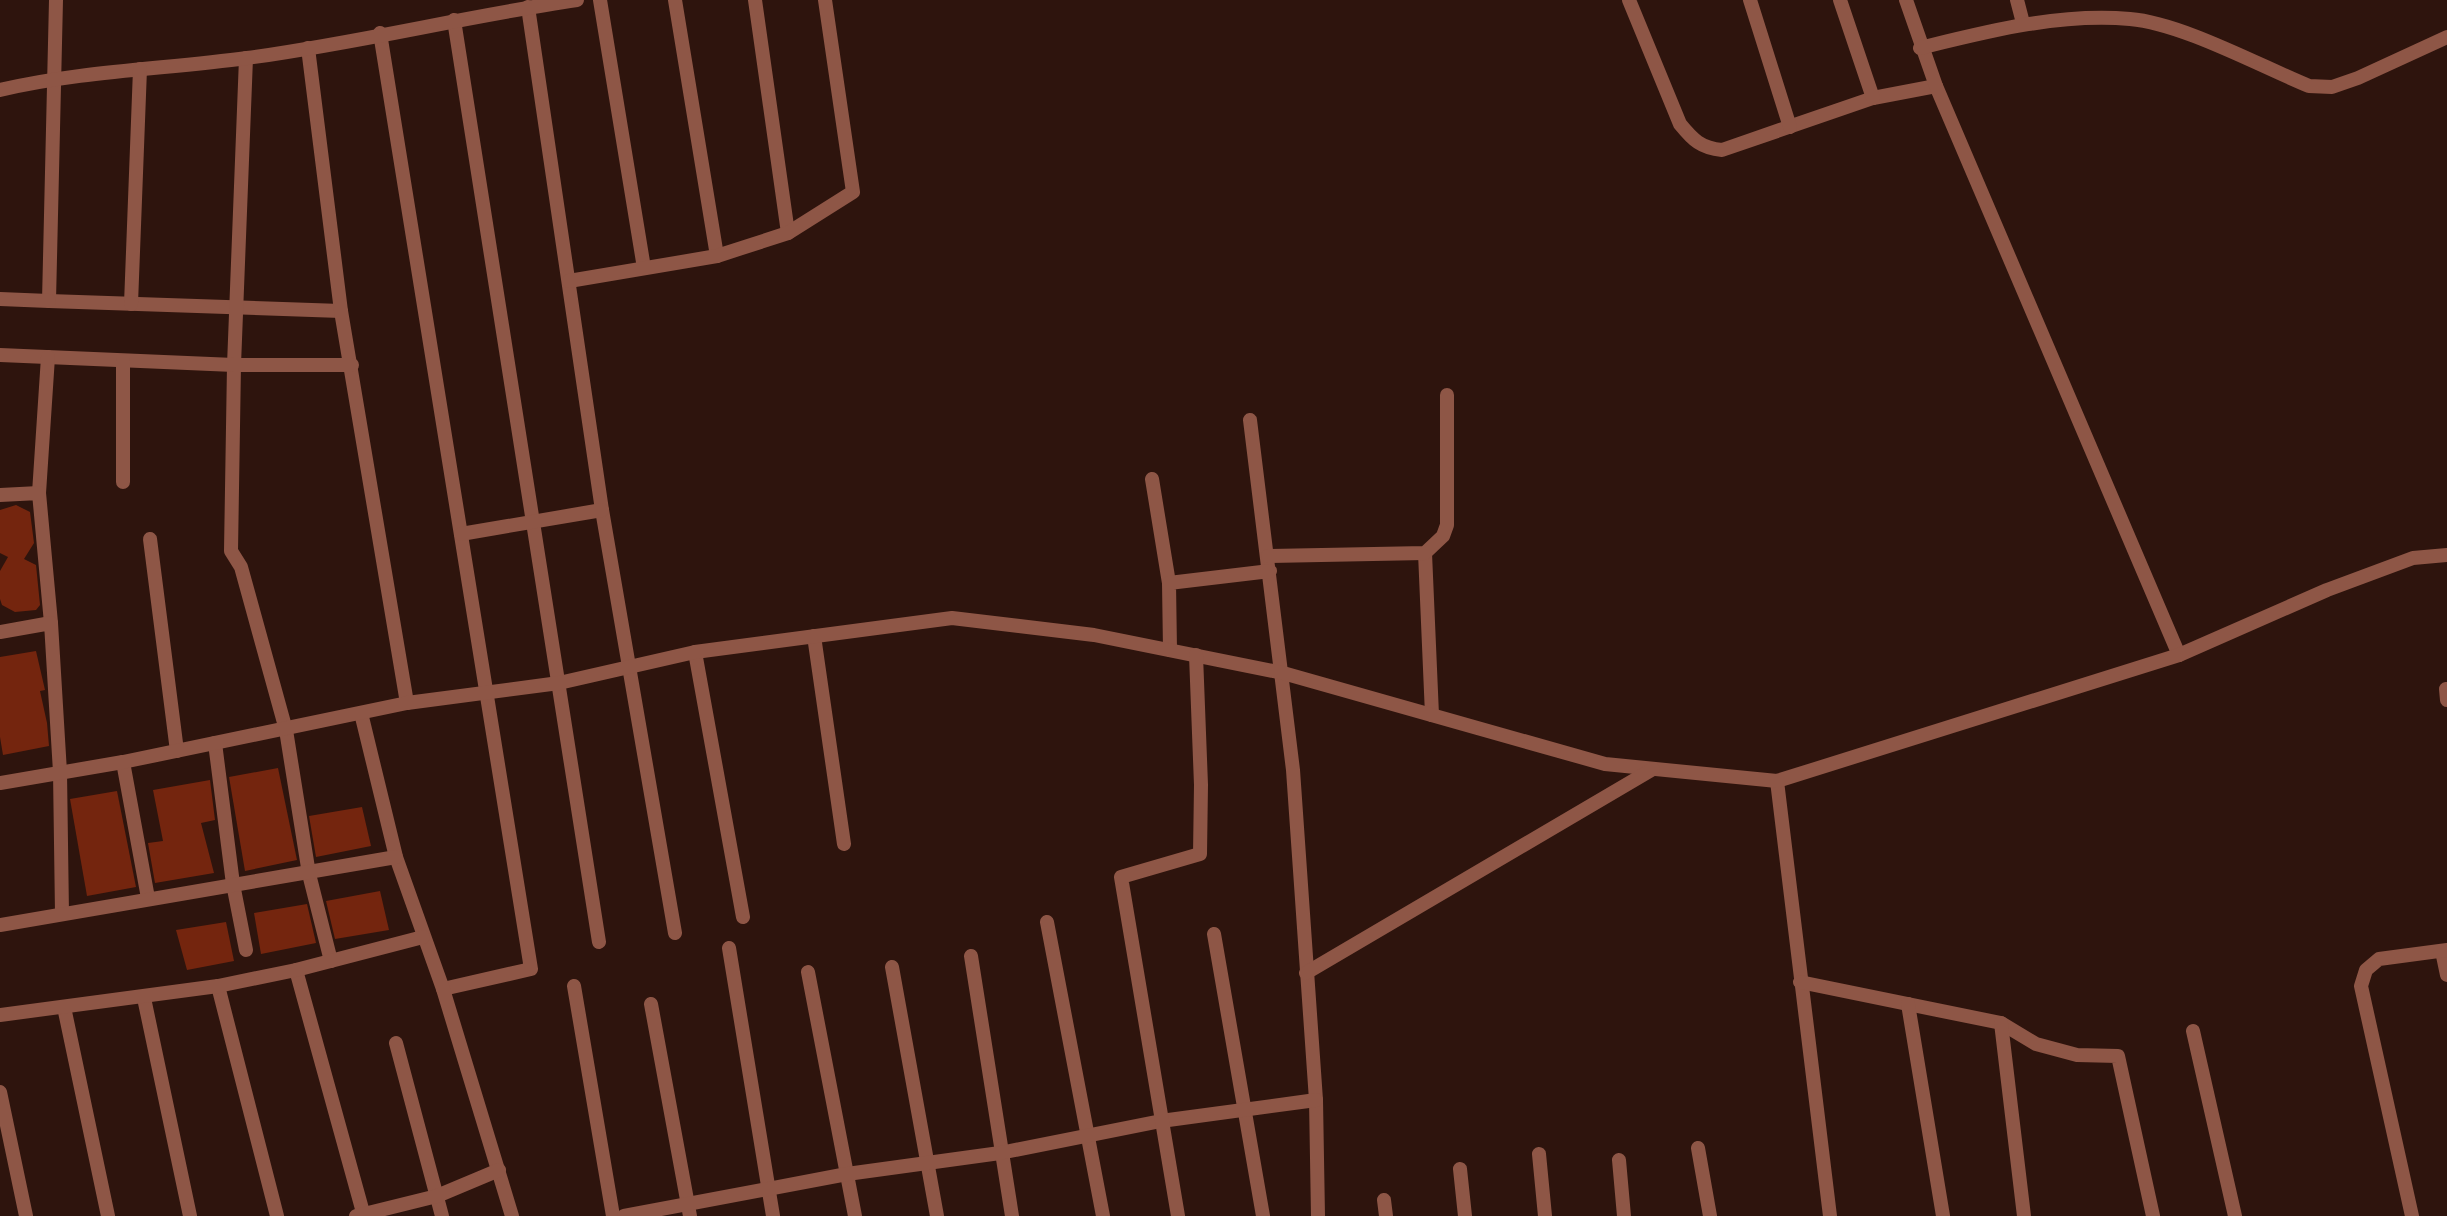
<svg xmlns="http://www.w3.org/2000/svg" width="2447" height="1216" font-family="Montserrat,sans-serif">
<style>
.building{fill:#74250e}
.lines{fill:none;stroke-linecap:round;stroke-linejoin:round}
.minor{stroke:#8e5646;stroke-width:14}
</style>
<rect width="100%" height="100%" fill="#2e140d"/>
<g class="building">
<polygon points="16,505 30,512 34,543 24,559 36,565 40,605 36,610 15,612 2,605 0,599 0,571 8,557 0,553 0,510"/>
<polygon points="36,651 45,690 40,691 47,723 49,746 3,755 0,737 0,657"/>
<polygon points="278,768 297,860 245,871 229,777"/>
<polygon points="210,780 215,820 201,823 214,873 155,883 148,843 163,841 153,790"/>
<polygon points="117,791 136,887 87,896 70,799"/>
<polygon points="362,807 371,846 316,857 309,816"/>
<polygon points="380,891 389,930 335,939 326,901"/>
<polygon points="307,904 316,943 261,954 254,913"/>
<polygon points="226,922 234,961 187,970 176,930"/>
</g>
<g class="lines">
<g class="minor">
<polyline points="56,0 49,301 341,311"/>
<polyline points="600,0 644,268"/>
<polyline points="675,0 717,256"/>
<polyline points="755,0 788,233"/>
<path d="M1629 0 1680 124C1693 140 1701 148 1722 150L1873 98 1936 86"/>
<polyline points="1750,0 1790,127"/>
<polyline points="1840,0 1873,98"/>
<polyline points="1906,0 1936,86 2179,655"/>
<polyline points="2017,0 2023,23"/>
<polyline points="528,7 602,510 675,933"/>
<polyline points="454,20 599,942"/>
<polyline points="380,33 531,969 443,989"/>
<polyline points="308,48 341,311 407,703"/>
<path d="M1920 48C1989 31 2058 13 2130 19 2181 23 2260 66 2309 86L2332 87 2358 78 2447 37"/>
<polyline points="246,58 234,365 231,551 241,567 286,730 309,874 331,961"/>
<path d="M0 90C81 71 165 69 247 58 358 43 467 16 577 0"/>
<polyline points="569,281 717,256 788,233 853,192 825,0"/>
<polyline points="0,299 49,301"/>
<polyline points="131,304 140,69"/>
<polyline points="0,355 234,365 352,365"/>
<polyline points="1250,420 1293,770 1316,1100 1318,1216"/>
<polyline points="1152,479 1169,583"/>
<polyline points="123,482 123,361"/>
<polyline points="39,493 48,357"/>
<polyline points="0,495 39,493 51,623"/>
<polyline points="461,534 602,510"/>
<polyline points="150,539 177,751"/>
<polyline points="1425,553 1432,715"/>
<polyline points="1268,556 1425,553 1443,536 1447,525 1447,395"/>
<polyline points="0,632 51,623 60,772 62,914"/>
<polyline points="814,636 844,844"/>
<polyline points="1170,650 1169,583 1270,571"/>
<polyline points="695,652 743,917"/>
<polyline points="2446,689 2447,700"/>
<polyline points="361,713 396,857 443,989 512,1216"/>
<polyline points="215,743 233,884 246,950"/>
<polyline points="123,762 148,898"/>
<polyline points="1777,781 1830,1216"/>
<polyline points="0,783 123,762 407,703 559,683 695,652 952,618 1094,635 1283,673 1605,764 1777,781 2179,655 2327,590 2413,558 2447,555"/>
<polyline points="1047,922 1103,1216"/>
<polyline points="0,925 396,857"/>
<polyline points="1214,934 1263,1216"/>
<polyline points="729,948 773,1216"/>
<polyline points="2442,951 2447,975"/>
<polyline points="971,956 1012,1216"/>
<polyline points="892,967 937,1216"/>
<polyline points="296,970 364,1216"/>
<polyline points="808,972 855,1216"/>
<polyline points="1306,973 1653,769"/>
<polyline points="1800,982 2001,1023 2036,1044 2077,1055 2118,1056 2153,1216"/>
<polyline points="218,986 277,1216"/>
<polyline points="574,986 613,1216"/>
<polyline points="144,998 190,1216"/>
<polyline points="651,1004 690,1216"/>
<polyline points="1908,1004 1943,1216"/>
<polyline points="64,1007 108,1216"/>
<polyline points="0,1015 218,986 296,970 423,937"/>
<polyline points="2001,1023 2024,1216"/>
<polyline points="2193,1031 2235,1216"/>
<polyline points="396,1043 442,1216"/>
<polyline points="0,1092 26,1216"/>
<polyline points="1698,1148 1710,1216"/>
<polyline points="1539,1154 1545,1216"/>
<polyline points="1619,1160 1624,1216"/>
<polyline points="1460,1169 1465,1216"/>
<polyline points="1384,1200 1386,1216"/>
<polyline points="356,1216 437,1196 499,1170"/>
<polyline points="624,1216 847,1174 1000,1153 1161,1121 1316,1100"/>
<polyline points="1178,1216 1121,877 1200,854 1201,785 1196,655"/>
<polyline points="2412,1216 2361,986 2366,970 2379,959 2447,950"/>
</g>
</g>
</svg>
